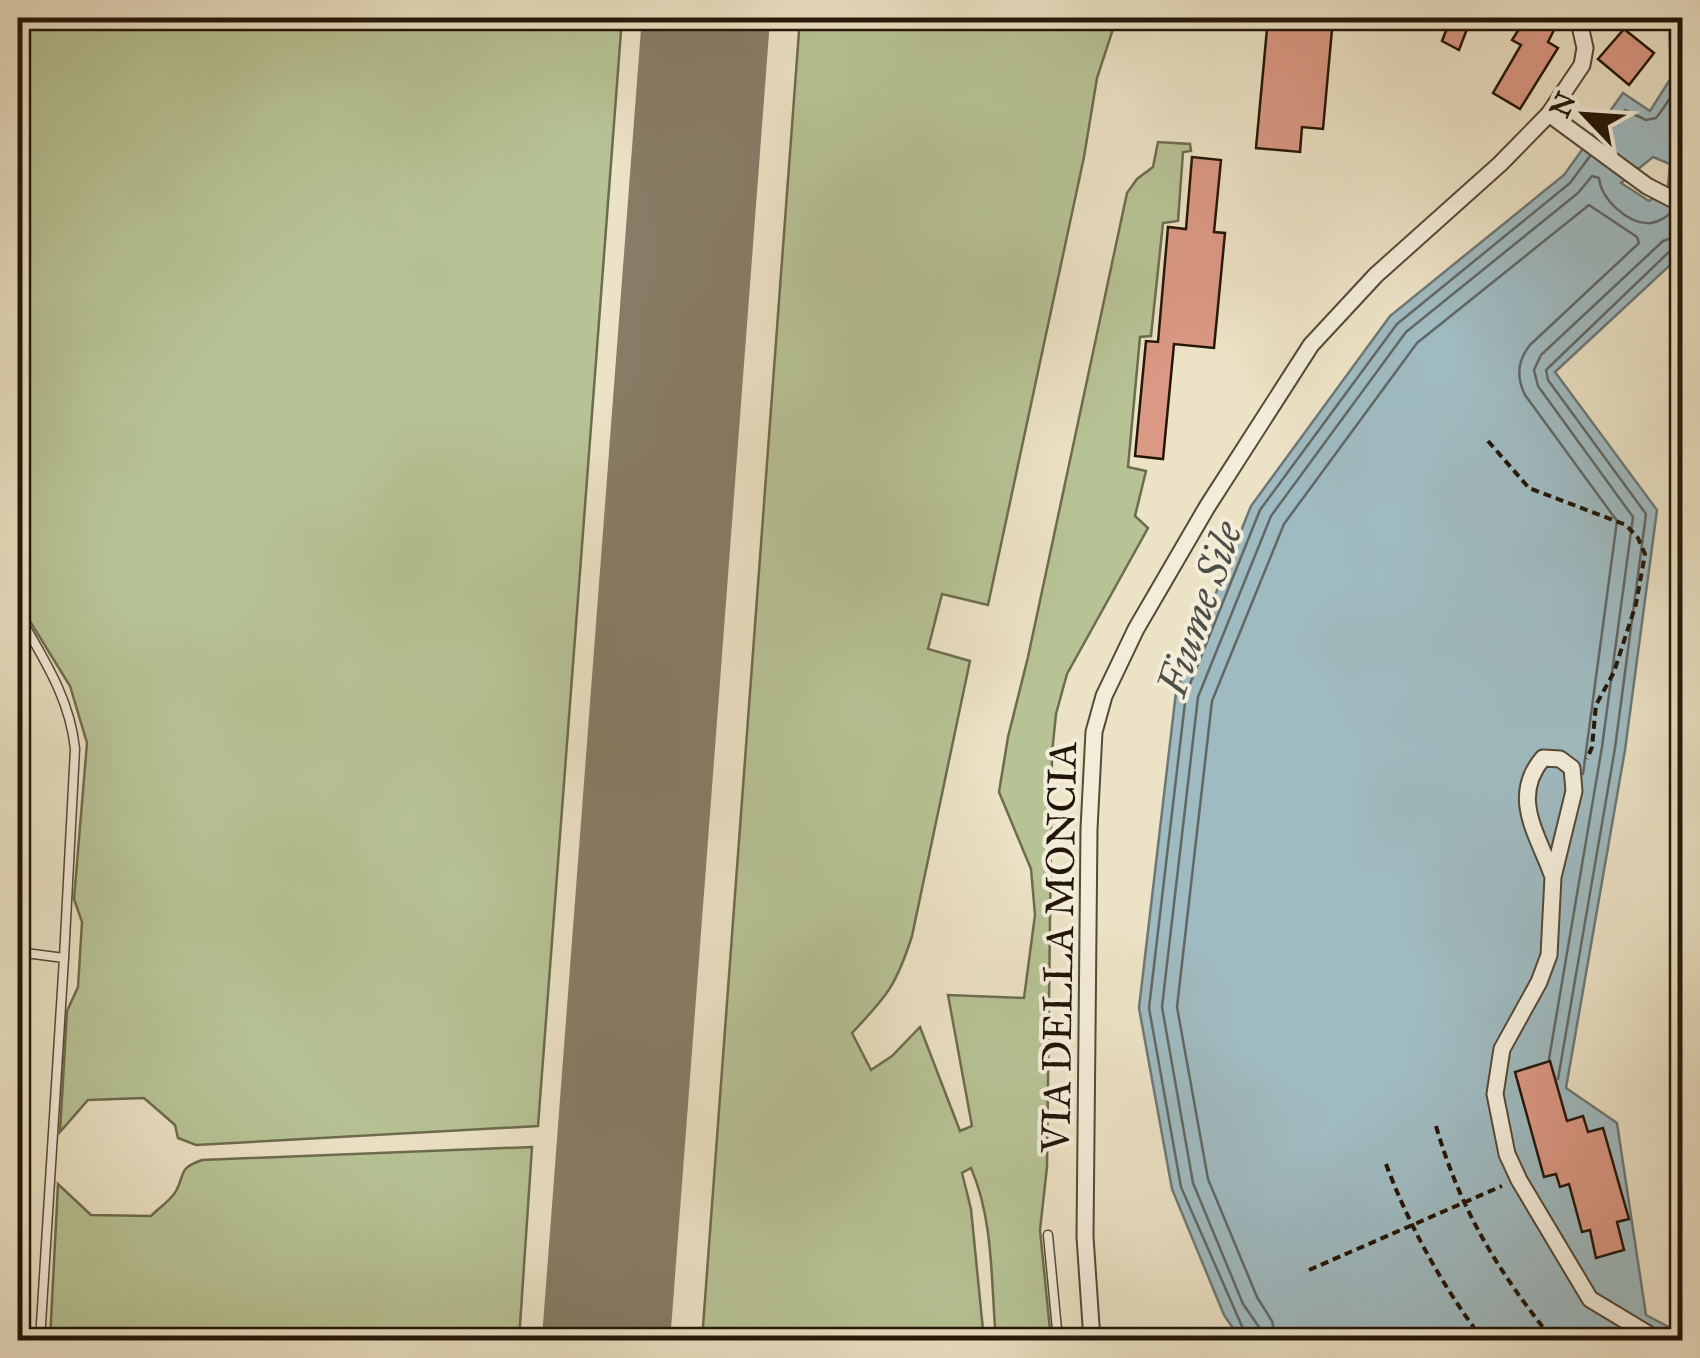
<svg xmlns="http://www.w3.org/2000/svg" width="1700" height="1358" font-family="'IM FELL Great Primer',serif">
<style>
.green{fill:#b7c395;stroke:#6d6c4e;stroke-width:2.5}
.water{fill:#9fbac0;stroke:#6d7876;stroke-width:2.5;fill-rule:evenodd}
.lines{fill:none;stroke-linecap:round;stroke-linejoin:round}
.shore{stroke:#616864;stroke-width:2.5}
.runway{stroke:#887c66;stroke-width:128}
.building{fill:#db9884;stroke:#231608;stroke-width:2.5}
.lane-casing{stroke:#554937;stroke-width:11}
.street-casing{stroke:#554937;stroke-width:19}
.path{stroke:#231608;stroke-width:4;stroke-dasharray:8 5;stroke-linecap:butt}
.lane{stroke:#f3ecd9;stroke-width:8}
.street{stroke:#f3ecd9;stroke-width:15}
.labels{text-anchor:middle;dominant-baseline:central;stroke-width:8;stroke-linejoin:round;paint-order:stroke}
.street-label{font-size:40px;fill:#231608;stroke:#f3ecd9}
.water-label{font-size:42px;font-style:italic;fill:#4e4f48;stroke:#f3ecd9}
</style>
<rect width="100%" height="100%" fill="#ece2c5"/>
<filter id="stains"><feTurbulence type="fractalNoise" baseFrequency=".002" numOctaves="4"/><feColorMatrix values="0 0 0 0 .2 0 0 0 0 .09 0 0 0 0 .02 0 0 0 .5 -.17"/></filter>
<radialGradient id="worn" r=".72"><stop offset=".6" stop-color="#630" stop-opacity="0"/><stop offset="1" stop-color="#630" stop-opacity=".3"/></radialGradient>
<g class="green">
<polygon points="18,18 622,18 538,1126 196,1145 178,1138 175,1125 144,1098 88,1100 60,1132 67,1011 78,987 82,922 74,899 87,743 70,686 18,602"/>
<path d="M800 18H1080L1114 26 1097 78 1084 157 988 605 942 594 928 649 970 661 912 936C896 986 887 996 852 1033L871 1070 892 1056 920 1027 960 1131 972 1126 948 995 1024 998 1035 915 1031 869 999 792 1008 737 1028 657 1127 193 1137 179 1153 167 1158 142 1190 144 1191 151 1183 152 1178 221 1163 223 1151 336 1140 337 1128 467 1146 471 1135 516 1148 528 1067 674 1056 714 1052 753 1047 1167 1040 1230 1051 1340H996C991 1285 994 1220 971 1168L962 1173 971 1209 984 1340H702Z"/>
<path d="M532 1147 519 1340H50L58 1184 91 1215 151 1216C159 1208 171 1200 176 1191 186 1173 177 1169 202 1160Z"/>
</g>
<path class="water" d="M1669 18H1682V254L1555 372 1657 510 1625 750 1566 1088 1617 1123 1646 1315 1682 1334V1340H1241L1224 1315 1172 1189 1139 1008 1176 692 1251 506 1390 316 1564 175 1623 93 1650 111 1671 78ZM1653 157 1670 164 1668 187 1649 201 1621 183Z"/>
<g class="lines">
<g class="shore">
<path d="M1601 140 1625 110 1646 120 1656 118C1686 80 1685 64 1677 18"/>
<polyline points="1549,1059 1602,747 1633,517 1538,386 1534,370 1541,355 1663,241 1682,234"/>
<polyline points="1558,1079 1615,748 1646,514 1548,380 1546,370 1671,250 1682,247"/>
<polyline points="1248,1340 1181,1187 1149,1008 1186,694 1260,510 1397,324 1570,183 1590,156"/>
<path d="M1261 1340 1259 1327 1243 1304 1193 1183 1162 1007 1198 697 1271 516 1406 332 1578 193 1592 176 1599 178C1601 199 1628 225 1651 223 1660 222 1667 216 1673 211"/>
<path d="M1276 1340 1272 1321 1257 1297 1208 1179 1177 1007 1212 701 1284 524 1417 343 1589 205 1637 237 1639 243 1530 345C1517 361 1516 377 1525 395L1617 521 1583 774"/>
</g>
<polyline class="runway" points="606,1340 706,18"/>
</g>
<g class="building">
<polygon points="1268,18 1333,18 1323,129 1302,127 1300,152 1256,148"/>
<polygon points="1451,18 1470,21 1459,50 1442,41"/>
<polygon points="1526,18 1560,18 1548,42 1558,48 1520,109 1493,93 1521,45 1512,40"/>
<polygon points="1624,29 1654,53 1629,85 1598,59"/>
<polygon points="1192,157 1221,160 1214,232 1225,233 1214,348 1174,344 1163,459 1135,456 1146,341 1158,342 1168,227 1186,229"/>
<polygon points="1550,1061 1567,1121 1583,1116 1588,1132 1603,1128 1629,1219 1617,1222 1624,1250 1596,1258 1590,1230 1582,1232 1569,1184 1560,1187 1556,1174 1544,1177 1515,1072"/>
</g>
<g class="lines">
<g class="lane-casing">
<g id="lane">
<path d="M18 614C43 658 70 698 75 749L64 958"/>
<polyline points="18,952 64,958 40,1340"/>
<polyline points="1048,1235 1058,1340"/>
</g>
</g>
<g class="street-casing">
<g id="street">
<polyline points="1549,114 1647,186 1682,204"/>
<path d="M1553 877C1539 836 1509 798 1543 758L1560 759 1572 768 1574 791 1553 877 1549 955 1539 982 1502 1049 1495 1094 1507 1154 1519 1180 1590 1299 1658 1340"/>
<polyline points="1092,1340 1085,1237 1089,829 1094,732 1104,696 1136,629 1207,507 1311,345 1376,275 1500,164 1549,114 1582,65 1585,48 1581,30"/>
</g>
</g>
<g class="path">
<polyline points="1488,441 1529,488 1626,525 1638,538 1645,554 1636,604 1614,672 1596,705 1592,747 1587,759"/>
<path d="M1436 1126C1461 1212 1498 1271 1553 1340"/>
<path d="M1386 1164C1409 1226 1443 1287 1483 1340"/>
<polyline points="1309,1270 1502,1186"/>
</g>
<use href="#lane" class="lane"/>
<use href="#street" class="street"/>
</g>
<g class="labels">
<g class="street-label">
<text transform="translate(1059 947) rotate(-89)">VIA DELLA MONCIA</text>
</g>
<g class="water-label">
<text transform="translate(1200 609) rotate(-71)">Fiume Sile</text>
</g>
</g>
<rect width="1700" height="1358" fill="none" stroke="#ece2c5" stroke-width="60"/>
<rect x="20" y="20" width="1660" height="1318" fill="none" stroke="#231608" stroke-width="5"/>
<rect x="30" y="30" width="1640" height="1298" fill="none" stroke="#231608" stroke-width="2.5"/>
<g transform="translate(1585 115) rotate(295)" stroke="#f3ecd9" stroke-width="8" paint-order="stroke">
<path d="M0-8L18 38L0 25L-18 38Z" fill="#231608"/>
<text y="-15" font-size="28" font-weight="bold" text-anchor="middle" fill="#231608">N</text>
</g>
<rect width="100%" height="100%" filter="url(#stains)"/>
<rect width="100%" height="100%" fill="url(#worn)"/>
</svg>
